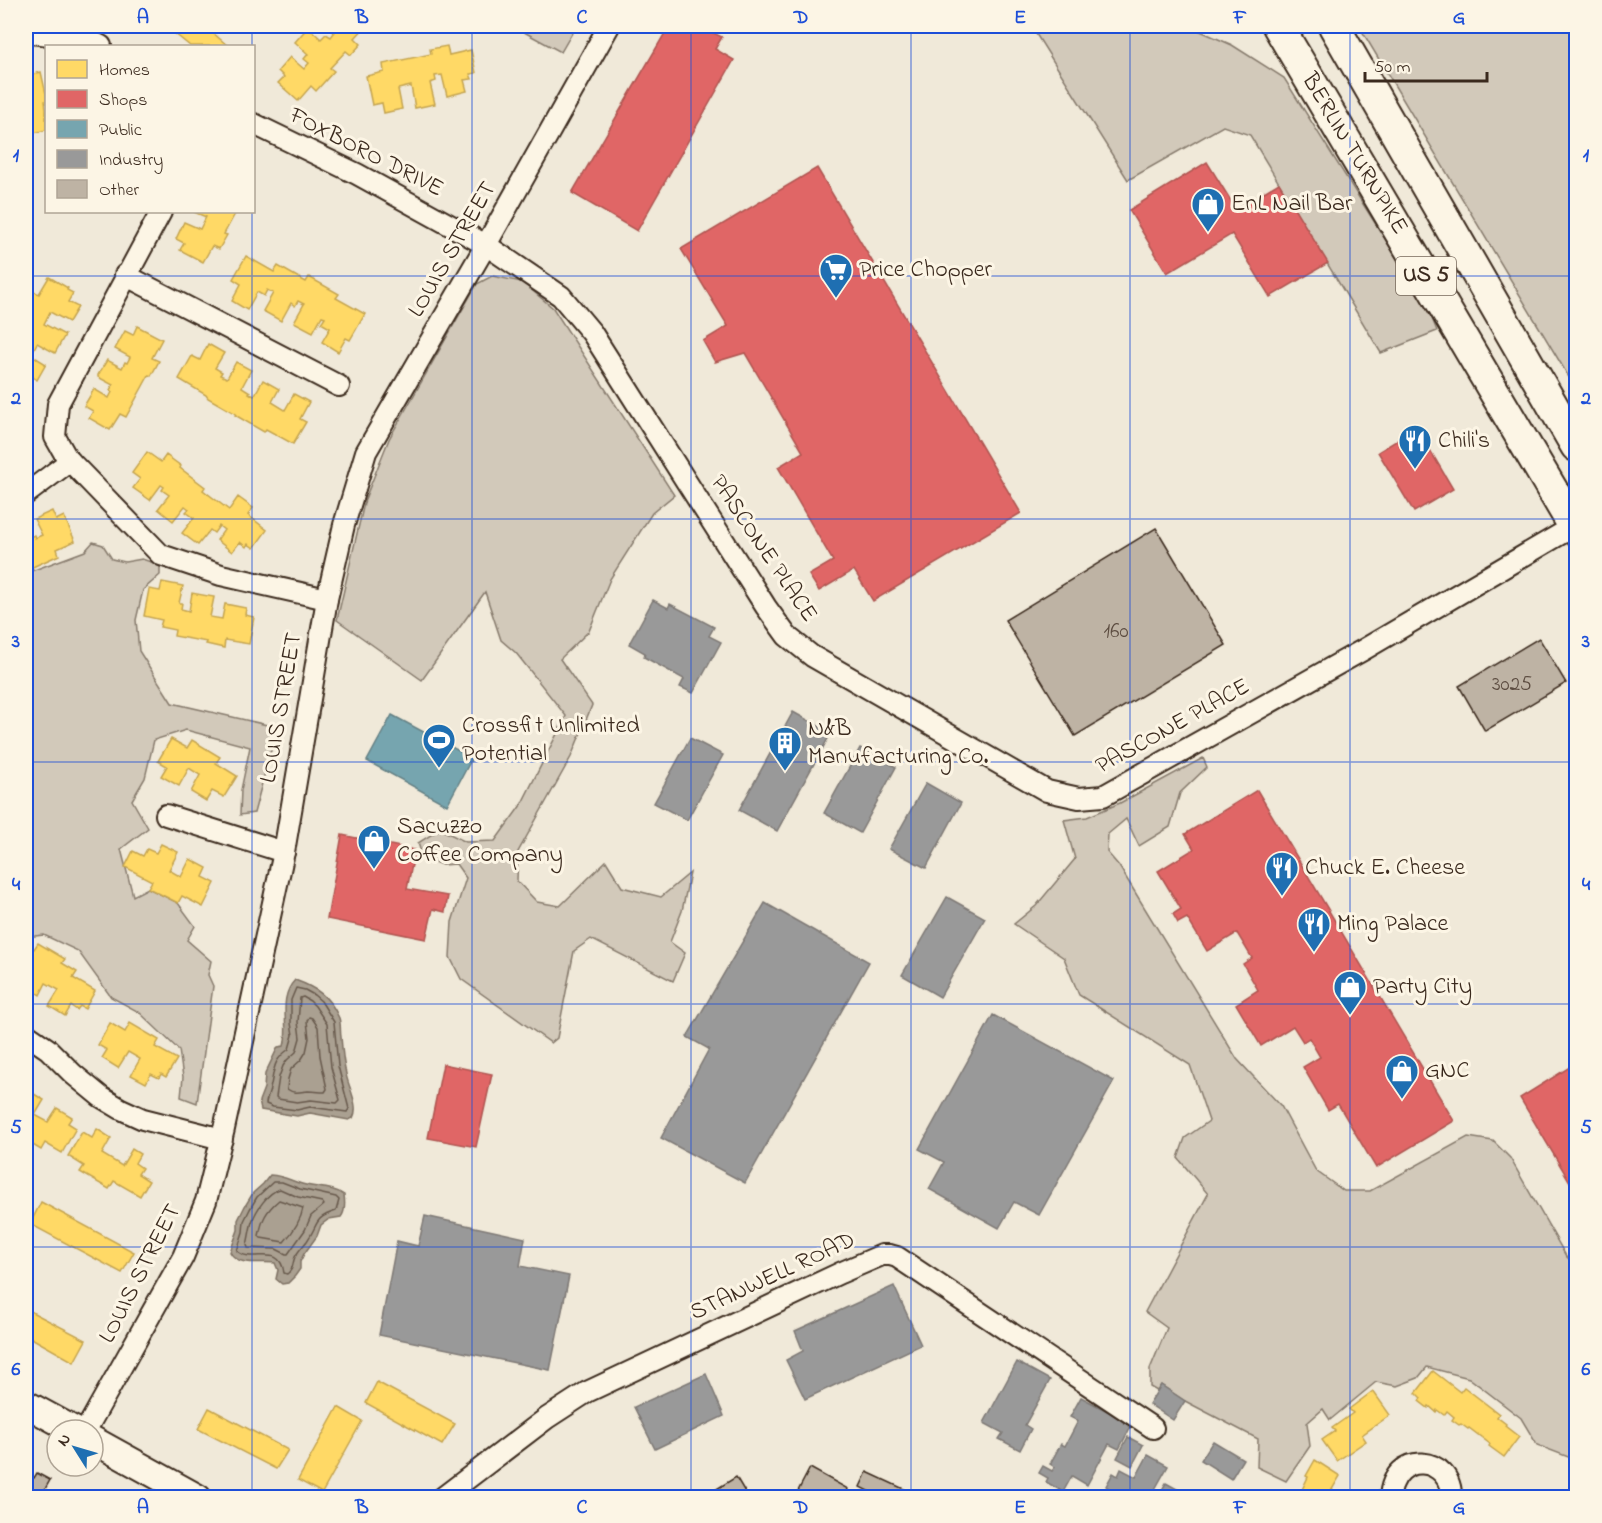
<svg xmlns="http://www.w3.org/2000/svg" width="1602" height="1523" font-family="'Indie Flower',sans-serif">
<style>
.green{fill:#d2c9ba;stroke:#867a6c;stroke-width:1.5}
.water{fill:#aaa091;stroke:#7e7163;stroke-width:1.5}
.homes{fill:#ffd966;stroke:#c4a450;stroke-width:1.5}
.shops{fill:#e06666;stroke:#ae5450;stroke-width:1.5}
.public{fill:#76a5af;stroke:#648084;stroke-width:1.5}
.industry{fill:#999;stroke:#7d7874;stroke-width:1.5}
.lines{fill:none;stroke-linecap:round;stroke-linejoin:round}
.shore{stroke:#67594c;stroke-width:1.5}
.building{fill:#beb3a4;stroke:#3b2a1e;stroke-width:1.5}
.minor-casing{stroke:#3b2a1e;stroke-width:24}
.major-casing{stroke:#3b2a1e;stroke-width:30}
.highway-casing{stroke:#3b2a1e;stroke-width:34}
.minor{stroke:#fcf5e5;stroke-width:20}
.major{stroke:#fcf5e5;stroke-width:26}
.highway{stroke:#fcf5e5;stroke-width:30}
.grid{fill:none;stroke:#1d4ed8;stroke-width:1.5;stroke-opacity:0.55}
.labels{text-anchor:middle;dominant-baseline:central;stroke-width:6;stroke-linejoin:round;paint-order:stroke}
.number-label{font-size:21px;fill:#5c4c40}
.shield{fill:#fcf5e5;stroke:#75675a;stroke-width:1.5}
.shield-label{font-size:22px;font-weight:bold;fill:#3b2a1e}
.street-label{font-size:24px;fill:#3b2a1e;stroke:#fcf5e5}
.poi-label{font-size:24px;fill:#3b2a1e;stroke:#fcf5e5;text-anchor:start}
.neatline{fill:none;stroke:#1d4ed8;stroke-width:2}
.grid-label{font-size:20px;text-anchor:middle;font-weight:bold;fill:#1d4ed8}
</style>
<rect width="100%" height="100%" fill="#f0e9d9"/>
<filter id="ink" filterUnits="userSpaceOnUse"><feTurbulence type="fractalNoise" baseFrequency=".0167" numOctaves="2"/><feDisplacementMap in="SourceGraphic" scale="12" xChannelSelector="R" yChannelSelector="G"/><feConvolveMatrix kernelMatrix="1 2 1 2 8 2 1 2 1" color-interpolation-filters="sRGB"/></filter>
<g filter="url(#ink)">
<g class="green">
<polygon points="513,26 576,26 561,52"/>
<polygon points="1031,26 1189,26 1232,45 1284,78 1427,306 1437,331 1381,353 1250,135 1223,126 1128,180"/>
<polygon points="1359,26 1576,26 1576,389"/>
<polygon points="492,276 522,282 553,308 674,495 652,513 610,579 589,631 560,659 592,705 571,757 518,852 517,881 537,902 560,906 606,861 622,887 661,897 690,873 682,911 670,942 685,953 673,981 591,939 574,951 557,1038 551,1043 461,979 450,957 452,922 466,878 456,864 442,865 423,858 418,843 440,829 466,842 495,841 521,805 566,716 516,653 501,640 485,592 422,680 337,620 365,499 389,439 477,284"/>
<polygon points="93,542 103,545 112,559 125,562 142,559 160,565 160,575 143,590 136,620 139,651 172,703 267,725 273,743 254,813 240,815 241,790 250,747 186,730 154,740 145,778 132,800 148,828 121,849 133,896 148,888 178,903 195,926 187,940 211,961 208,975 213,986 197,1103 181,1097 183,1077 179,1050 139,1012 111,997 78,951 44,935 26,937 26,573 85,551"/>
<polygon points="1203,758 1207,767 1180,793 1170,827 1139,846 1126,819 1108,834 1107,852 1119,866 1237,1059 1281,1106 1316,1171 1344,1191 1370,1191 1468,1137 1493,1141 1510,1158 1566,1256 1576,1266 1576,1460 1537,1445 1521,1418 1469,1378 1427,1367 1418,1378 1397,1386 1376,1382 1330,1420 1323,1409 1307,1423 1310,1446 1286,1481 1257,1467 1258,1439 1185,1401 1161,1385 1157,1391 1150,1387 1150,1369 1167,1328 1145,1312 1208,1194 1178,1158 1185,1138 1209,1121 1190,1065 1079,995 1064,958 1014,924 1036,906 1075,859 1064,820 1087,817 1120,803"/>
</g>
<g class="water">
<path d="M295 980C317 988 330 997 339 1018 341 1024 340 1031 341 1037 342 1049 343 1061 346 1074 348 1086 360 1107 353 1118L349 1120 310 1113 297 1116 261 1110 259 1101 264 1088 265 1074 278 1047 284 1046C290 1024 277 999 295 980Z"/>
<path d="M270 1175C285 1176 289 1180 302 1184 316 1188 333 1187 344 1195 345 1202 345 1212 341 1217L329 1219 321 1225 317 1236 304 1254 300 1262V1269L295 1276 288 1283 282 1284 276 1279 278 1270 275 1263C260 1261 238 1267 230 1252L238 1230V1220L245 1206 253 1193 263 1184Z"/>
</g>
<g class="homes">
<polygon points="181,26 218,26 212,32 228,46 190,46 174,33"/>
<polygon points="325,26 366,26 355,38 361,44 351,55 346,51 330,68 334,71 316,91 311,86 298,101 278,83 284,77 278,71 290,57 304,69 309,63 304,59 308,54 295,42 308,27 321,39 326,34 331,37 334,33"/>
<polygon points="447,46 449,55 471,50 476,73 470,74 472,79 464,80 467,91 447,96 442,75 435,76 436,81 430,83 435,104 415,108 411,86 398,89 402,109 384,113 382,103 372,105 366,76 384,72 383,64 431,54 430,49"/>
<polygon points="41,72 46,94 46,101 45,101 46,109 46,130 26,135 26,76"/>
<polygon points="194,212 236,212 224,234 227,235 219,249 212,246 203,262 180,250 184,243 176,239 184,222 200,229 206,217"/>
<polygon points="246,256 274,272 278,266 306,282 309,277 339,294 336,298 365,314 350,340 346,338 338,352 322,342 330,328 321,323 325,317 322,316 313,332 294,322 304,304 298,301 295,306 291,303 281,321 263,311 273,293 267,290 264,296 257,292 247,310 232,301 241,284 233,279"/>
<polygon points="49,277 68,288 67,290 73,293 68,302 78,307 69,322 50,312 44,324 65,335 55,353 37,343 34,349 31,347 28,353 46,364 37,380 29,375 26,381 26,299 31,290 39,294"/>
<polygon points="137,326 162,339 152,358 159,361 151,376 149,375 126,417 120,414 110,430 89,418 93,411 84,406 94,389 109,398 112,392 110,390 113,385 98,377 98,375 107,360 122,368 125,362 127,363 130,357 115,349 125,331 133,335"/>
<polygon points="208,344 224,353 215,368 222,372 220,375 227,378 236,362 251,370 242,387 250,392 249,393 254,396 263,380 279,389 272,402 285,410 294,394 309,402 300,419 306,422 293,444 266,429 264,432 235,415 236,414 208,398 206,395 179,379 192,356 200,360"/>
<polygon points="147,452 161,462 166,455 181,466 180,468 205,487 203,490 229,510 238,497 253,508 248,515 267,530 254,548 248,544 246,547 240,542 232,552 217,540 224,530 219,526 214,533 210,530 198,545 182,533 194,518 186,512 189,509 185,506 173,521 158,509 169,495 162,490 164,487 161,485 150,500 133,488 140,479 132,473"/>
<polygon points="52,511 56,520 64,516 75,541 57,549 59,555 26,570 26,531 28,538 34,535 35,538 42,535 34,519"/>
<polygon points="162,582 183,586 179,603 182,603 181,609 189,611 192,593 214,597 210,617 222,619 225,604 246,608 245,615 254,617 249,644 225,640 224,648 206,644 207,642 174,636 175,630 160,627 162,620 144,616 149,589 160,591"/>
<polygon points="171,739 187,748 192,740 220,757 216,763 237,776 224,797 212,791 206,801 191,792 200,775 189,768 179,786 161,776 167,766 158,761"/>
<polygon points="161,844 178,852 169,870 181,877 190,859 207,868 203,877 215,883 203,907 182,896 178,903 148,888 152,881 125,867 133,851 143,856 147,849 156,853"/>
<polygon points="26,943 34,949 38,943 65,959 62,963 77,972 73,978 95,991 85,1009 80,1006 77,1010 71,1006 65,1016 49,1006 59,990 46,983 40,995 26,986 26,982 33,970 26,965 26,967"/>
<polygon points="110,1023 125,1032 130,1023 159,1040 155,1047 177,1059 166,1077 161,1074 159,1078 151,1074 146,1083 131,1075 140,1059 128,1052 118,1068 102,1058 107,1050 98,1045"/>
<polygon points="34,1094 44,1100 35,1115 48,1122 57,1108 72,1117 68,1123 76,1128 62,1153 45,1143 41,1150 26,1141 26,1102 29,1104"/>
<polygon points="97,1129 111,1138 102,1154 122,1166 132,1149 140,1154 135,1163 142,1168 138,1174 149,1181 140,1196 114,1181 109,1189 80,1172 84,1166 68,1156 82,1132 92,1138"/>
<polygon points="41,1202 134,1252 122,1273 30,1224"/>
<polygon points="26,1309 86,1340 74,1362 26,1335"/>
<polygon points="1433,1371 1460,1392 1464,1387 1499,1414 1497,1417 1506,1424 1505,1426 1519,1437 1504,1457 1489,1446 1490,1444 1469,1428 1468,1429 1461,1424 1459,1425 1452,1420 1454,1417 1447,1411 1444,1415 1437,1410 1436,1412 1429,1406 1428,1408 1419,1401 1421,1398 1416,1393"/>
<polygon points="377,1382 455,1424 442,1445 366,1403"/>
<polygon points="1373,1391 1390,1415 1362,1435 1366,1441 1337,1461 1322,1440 1335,1431 1332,1428 1353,1413 1349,1409"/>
<polygon points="338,1407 362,1421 322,1493 298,1480"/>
<polygon points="209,1408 288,1450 276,1469 198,1429"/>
<polygon points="1315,1460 1340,1476 1327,1498 1298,1498 1308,1477 1306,1476"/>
</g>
<g class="shops">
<polygon points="669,26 699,26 722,37 715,49 734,60 637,231 572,193"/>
<polygon points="1207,162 1236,209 1279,183 1328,263 1270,297 1232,234 1167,273 1129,210"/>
<polygon points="817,168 1021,513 873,601 854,570 819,591 809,575 833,561 778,467 803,452 745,353 715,362 703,341 728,326 681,249"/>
<polygon points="1417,428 1453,489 1414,512 1378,452"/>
<polygon points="1257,790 1454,1121 1376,1168 1338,1104 1328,1110 1303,1067 1320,1057 1309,1038 1303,1042 1293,1026 1261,1046 1236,1004 1258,990 1243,964 1252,958 1237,933 1207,951 1187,918 1178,923 1173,914 1181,909 1158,871 1194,849 1185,834"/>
<polygon points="342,835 415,850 407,889 448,896 445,912 433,909 426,939 327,919"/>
<polygon points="1576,1063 1576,1192 1520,1098"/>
<polygon points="443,1064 492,1074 476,1147 428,1138"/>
</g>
<polygon class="public" points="392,715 472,758 447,805 367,761"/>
<g class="industry">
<polygon points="653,600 668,608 670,604 714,627 709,636 721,642 693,693 680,687 684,679 644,657 645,653 629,644"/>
<polygon points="793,712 831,733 777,831 739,810"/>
<polygon points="690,738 723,755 687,820 654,803"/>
<polygon points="860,748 896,767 860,833 824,813"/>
<polygon points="926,783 961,803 926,868 889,849"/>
<polygon points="947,897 985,918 940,997 902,975"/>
<polygon points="765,903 869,962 745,1183 661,1138 709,1049 687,1037"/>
<polygon points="993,1015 1114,1081 1039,1215 1014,1202 999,1228 929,1189 944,1162 919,1149"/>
<polygon points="425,1216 525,1238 520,1266 569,1276 550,1370 379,1335 397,1241 418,1246"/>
<polygon points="894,1286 921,1345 805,1399 786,1360 803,1351 795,1331"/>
<polygon points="1017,1362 1050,1380 1025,1425 1031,1429 1020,1450 999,1439 1003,1433 984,1423"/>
<polygon points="706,1374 724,1416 655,1449 634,1407"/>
<polygon points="1161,1385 1185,1401 1173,1420 1149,1404"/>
<polygon points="1081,1397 1122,1419 1122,1421 1131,1426 1119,1449 1109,1444 1087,1485 1072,1476 1063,1492 1046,1482 1048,1478 1039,1473 1043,1466 1052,1471 1055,1467 1050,1464 1061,1444 1065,1446 1078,1421 1070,1417"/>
<polygon points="1128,1437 1143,1445 1132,1466 1117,1458"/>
<polygon points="1213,1441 1243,1459 1231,1479 1201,1460"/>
<polygon points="1148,1455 1168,1466 1150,1498 1132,1498 1126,1494 1124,1498 1110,1498 1106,1496 1110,1489 1106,1486 1113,1473 1118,1476 1121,1469 1136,1477"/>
<polygon points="1166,1483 1188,1495 1186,1498 1157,1498"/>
</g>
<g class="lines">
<g class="shore">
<path d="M296 988 305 990 314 995 321 1001 334 1022 338 1066 349 1109 347 1112 310 1107 297 1110 273 1107 266 1104C266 1099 269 1095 270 1089 275 1070 271 1062 289 1049L293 1035 291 1023V1000Z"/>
<polygon points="303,997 310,1001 315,1006 327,1024 331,1067 340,1100 337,1103 311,1100 297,1102 278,1099 276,1097 279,1077 283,1066 287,1060 296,1052 300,1038 298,1022 300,998"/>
<path d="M309 1017 312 1018 318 1027 320 1056 327 1089 325 1092C319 1092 313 1091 308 1091 299 1092 294 1094 287 1089L288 1079 291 1069 301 1060 306 1052 309 1038 307 1021Z"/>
<path d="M273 1182H282L300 1189 336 1197 339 1200 336 1211C313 1218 319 1224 307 1241 303 1246 298 1251 295 1257 292 1264 294 1269 287 1274L284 1273C280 1242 253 1265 237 1251L243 1232 244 1221 250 1209 257 1197Z"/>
<path d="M280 1189 298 1197 322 1202 324 1205 311 1216 305 1230 288 1254H286L276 1249 248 1248 247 1245C249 1237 250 1228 252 1222 256 1210 268 1192 280 1189Z"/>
<path d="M279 1200 303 1208C301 1220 293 1232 284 1242L261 1238 259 1236C262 1219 266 1211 279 1200Z"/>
</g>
</g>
<g class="building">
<polygon points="1156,528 1226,645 1075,736 1005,620"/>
<polygon points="1539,638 1566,683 1485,731 1459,686"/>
<polygon points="810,1468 848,1489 844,1498 810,1498 798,1491"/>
<polygon points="867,1472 919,1496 919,1498 882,1498 860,1487"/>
<polygon points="26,1473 34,1478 37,1473 50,1480 40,1498 26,1498"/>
<polygon points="736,1477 745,1492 736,1498 702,1498"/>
</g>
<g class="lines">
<g class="minor-casing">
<g id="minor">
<polyline points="26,35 31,33 87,39 101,46"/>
<polyline points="254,124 357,174 486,245 561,296 592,333 766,607 787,636 812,656 1047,791 1079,798 1103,796 1363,650 1576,525"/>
<polyline points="161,212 58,404 55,437 67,458 161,555 221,575 327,599"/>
<polyline points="125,275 339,386"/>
<polyline points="26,494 70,461"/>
<polyline points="166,815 284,852"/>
<polyline points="26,1034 48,1049 73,1074 101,1097 121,1109 143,1119 222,1139"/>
<polyline points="86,1430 183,1257 206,1201 224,1129 284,852 327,599 344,525 366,452 486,245 609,26"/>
<polyline points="442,1498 547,1418 587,1392 840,1273 882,1255 890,1255 897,1257 1153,1428"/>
<path d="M1390 1498C1393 1448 1453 1456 1451 1498"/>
</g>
</g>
<g class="major-casing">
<g id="major">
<polyline points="26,1404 74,1430"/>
<polyline points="93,1440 198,1498"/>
</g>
</g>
<g class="highway-casing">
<g id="highway">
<polyline points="1278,26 1576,530"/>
<polyline points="1334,26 1576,446"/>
</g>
</g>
<use href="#minor" class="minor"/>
<use href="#major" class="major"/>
<use href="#highway" class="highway"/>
</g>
</g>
<path class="grid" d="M252 26V46M472 26V1498M691 26V1498M911 26V1498M1130 26V1498M1350 26V1498M252 212V1498M26 276H1576M26 519H1576M26 762H1576M26 1004H1576M26 1247H1576"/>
<defs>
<g id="shop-pin" transform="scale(1.725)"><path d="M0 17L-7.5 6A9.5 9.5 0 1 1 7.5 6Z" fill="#1f6fb2" stroke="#fcf5e5"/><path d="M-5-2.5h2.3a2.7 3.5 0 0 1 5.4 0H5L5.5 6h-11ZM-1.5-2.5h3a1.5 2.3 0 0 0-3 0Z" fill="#fff"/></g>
<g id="supermarket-pin" transform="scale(1.725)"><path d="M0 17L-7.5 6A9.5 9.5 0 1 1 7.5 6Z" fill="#1f6fb2" stroke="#fcf5e5"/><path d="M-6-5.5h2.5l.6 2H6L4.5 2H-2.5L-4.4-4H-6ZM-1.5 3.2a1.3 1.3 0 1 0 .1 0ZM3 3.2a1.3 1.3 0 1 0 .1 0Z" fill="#fff"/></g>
<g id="restaurant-pin" transform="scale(1.725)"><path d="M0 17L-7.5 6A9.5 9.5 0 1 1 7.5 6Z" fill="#1f6fb2" stroke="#fcf5e5"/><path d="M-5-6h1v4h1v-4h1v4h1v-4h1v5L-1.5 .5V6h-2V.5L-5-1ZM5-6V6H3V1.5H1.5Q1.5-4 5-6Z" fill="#fff"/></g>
<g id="stadium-pin" transform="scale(1.725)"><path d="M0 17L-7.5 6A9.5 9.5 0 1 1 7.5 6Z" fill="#1f6fb2" stroke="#fcf5e5"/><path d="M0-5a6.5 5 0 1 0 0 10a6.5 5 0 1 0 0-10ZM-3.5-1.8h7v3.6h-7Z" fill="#fff"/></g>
<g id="building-pin" transform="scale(1.725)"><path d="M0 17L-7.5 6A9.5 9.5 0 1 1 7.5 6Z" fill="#1f6fb2" stroke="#fcf5e5"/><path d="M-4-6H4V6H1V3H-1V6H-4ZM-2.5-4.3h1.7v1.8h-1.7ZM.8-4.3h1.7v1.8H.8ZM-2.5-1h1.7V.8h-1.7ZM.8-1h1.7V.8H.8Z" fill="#fff"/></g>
</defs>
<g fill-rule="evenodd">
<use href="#shop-pin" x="1208" y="204"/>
<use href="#supermarket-pin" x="836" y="270"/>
<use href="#restaurant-pin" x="1415" y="441"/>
<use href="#stadium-pin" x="439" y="740"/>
<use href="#building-pin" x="785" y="743"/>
<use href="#shop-pin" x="374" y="841"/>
<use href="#restaurant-pin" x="1282" y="868"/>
<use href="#restaurant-pin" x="1314" y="924"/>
<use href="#shop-pin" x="1350" y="987"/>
<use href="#shop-pin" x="1402" y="1071"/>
</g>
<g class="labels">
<g class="number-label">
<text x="1116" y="632">160</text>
<text x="1512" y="685">3025</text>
</g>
<rect class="shield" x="1396" y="257" width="60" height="38" rx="4.5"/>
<g class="shield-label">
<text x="1426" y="276">US 5</text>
</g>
<g class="street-label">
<text transform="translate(366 153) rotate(27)">FOXBORO DRIVE</text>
<text transform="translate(1354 154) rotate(59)">BERLIN TURNPIKE</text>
<text transform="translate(453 250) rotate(-60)">LOUIS STREET</text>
<text transform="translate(763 549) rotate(56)">PASCONE PLACE</text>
<text transform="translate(282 708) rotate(-80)">LOUIS STREET</text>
<text transform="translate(1173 727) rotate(-29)">PASCONE PLACE</text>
<text transform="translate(141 1274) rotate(-63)">LOUIS STREET</text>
<text transform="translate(773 1277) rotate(-25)">STANWELL ROAD</text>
</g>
<g class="poi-label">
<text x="1231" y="204">EnL Nail Bar</text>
<text x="859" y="270">Price Chopper</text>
<text x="1438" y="441">Chili's</text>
<text x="462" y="726">Crossfit Unlimited<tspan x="462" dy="28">Potential</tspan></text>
<text x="808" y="729">N&amp;B<tspan x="808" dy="28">Manufacturing Co.</tspan></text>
<text x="397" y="827">Sacuzzo<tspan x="397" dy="28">Coffee Company</tspan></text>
<text x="1305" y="868">Chuck E. Cheese</text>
<text x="1337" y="924">Ming Palace</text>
<text x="1373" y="987">Party City</text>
<text x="1425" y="1071">GNC</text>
</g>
</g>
<rect width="1602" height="1523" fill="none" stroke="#fcf5e5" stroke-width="66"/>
<rect x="45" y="45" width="210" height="168" fill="#fcf5e5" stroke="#afa495" stroke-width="1.5"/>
<rect x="57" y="60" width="30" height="18" fill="#ffd966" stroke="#afa495" stroke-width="1.5"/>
<text x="99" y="75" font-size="18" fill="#3b2a1e">Homes</text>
<rect x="57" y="90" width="30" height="18" fill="#e06666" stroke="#afa495" stroke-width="1.5"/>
<text x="99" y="105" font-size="18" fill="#3b2a1e">Shops</text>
<rect x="57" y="120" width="30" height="18" fill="#76a5af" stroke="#afa495" stroke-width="1.5"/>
<text x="99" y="135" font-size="18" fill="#3b2a1e">Public</text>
<rect x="57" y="150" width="30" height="18" fill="#999999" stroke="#afa495" stroke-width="1.5"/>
<text x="99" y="165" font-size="18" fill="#3b2a1e">Industry</text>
<rect x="57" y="180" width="30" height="18" fill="#beb3a4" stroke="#afa495" stroke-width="1.5"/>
<text x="99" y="195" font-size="18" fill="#3b2a1e">Other</text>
<g transform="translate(75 1448) rotate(307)"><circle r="28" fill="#fcf5e5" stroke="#afa495" stroke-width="1.5"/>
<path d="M0-4.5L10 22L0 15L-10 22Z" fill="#1f6fb2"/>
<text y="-9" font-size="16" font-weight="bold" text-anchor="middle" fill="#3b2a1e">N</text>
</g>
<path d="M1365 72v9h122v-9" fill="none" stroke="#3b2a1e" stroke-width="3"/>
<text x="1374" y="72" font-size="18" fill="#3b2a1e" stroke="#fcf5e5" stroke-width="4.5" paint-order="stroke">50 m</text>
<rect x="33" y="33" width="1536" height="1457" class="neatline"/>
<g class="grid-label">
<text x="143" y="23">A</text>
<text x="362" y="23">B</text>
<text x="582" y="23">C</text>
<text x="801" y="23">D</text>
<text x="1020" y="23">E</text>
<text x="1240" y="23">F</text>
<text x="1459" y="23">G</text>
<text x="16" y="161">1</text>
<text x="1586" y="161">1</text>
<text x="16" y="404">2</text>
<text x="1586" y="404">2</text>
<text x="16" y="647">3</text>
<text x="1586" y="647">3</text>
<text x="16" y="890">4</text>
<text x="1586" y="890">4</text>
<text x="16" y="1133">5</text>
<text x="1586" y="1133">5</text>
<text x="16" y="1375">6</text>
<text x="1586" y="1375">6</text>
<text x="143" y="1513">A</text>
<text x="362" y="1513">B</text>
<text x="582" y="1513">C</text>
<text x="801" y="1513">D</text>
<text x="1020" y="1513">E</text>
<text x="1240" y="1513">F</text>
<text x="1459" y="1513">G</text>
</g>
</svg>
